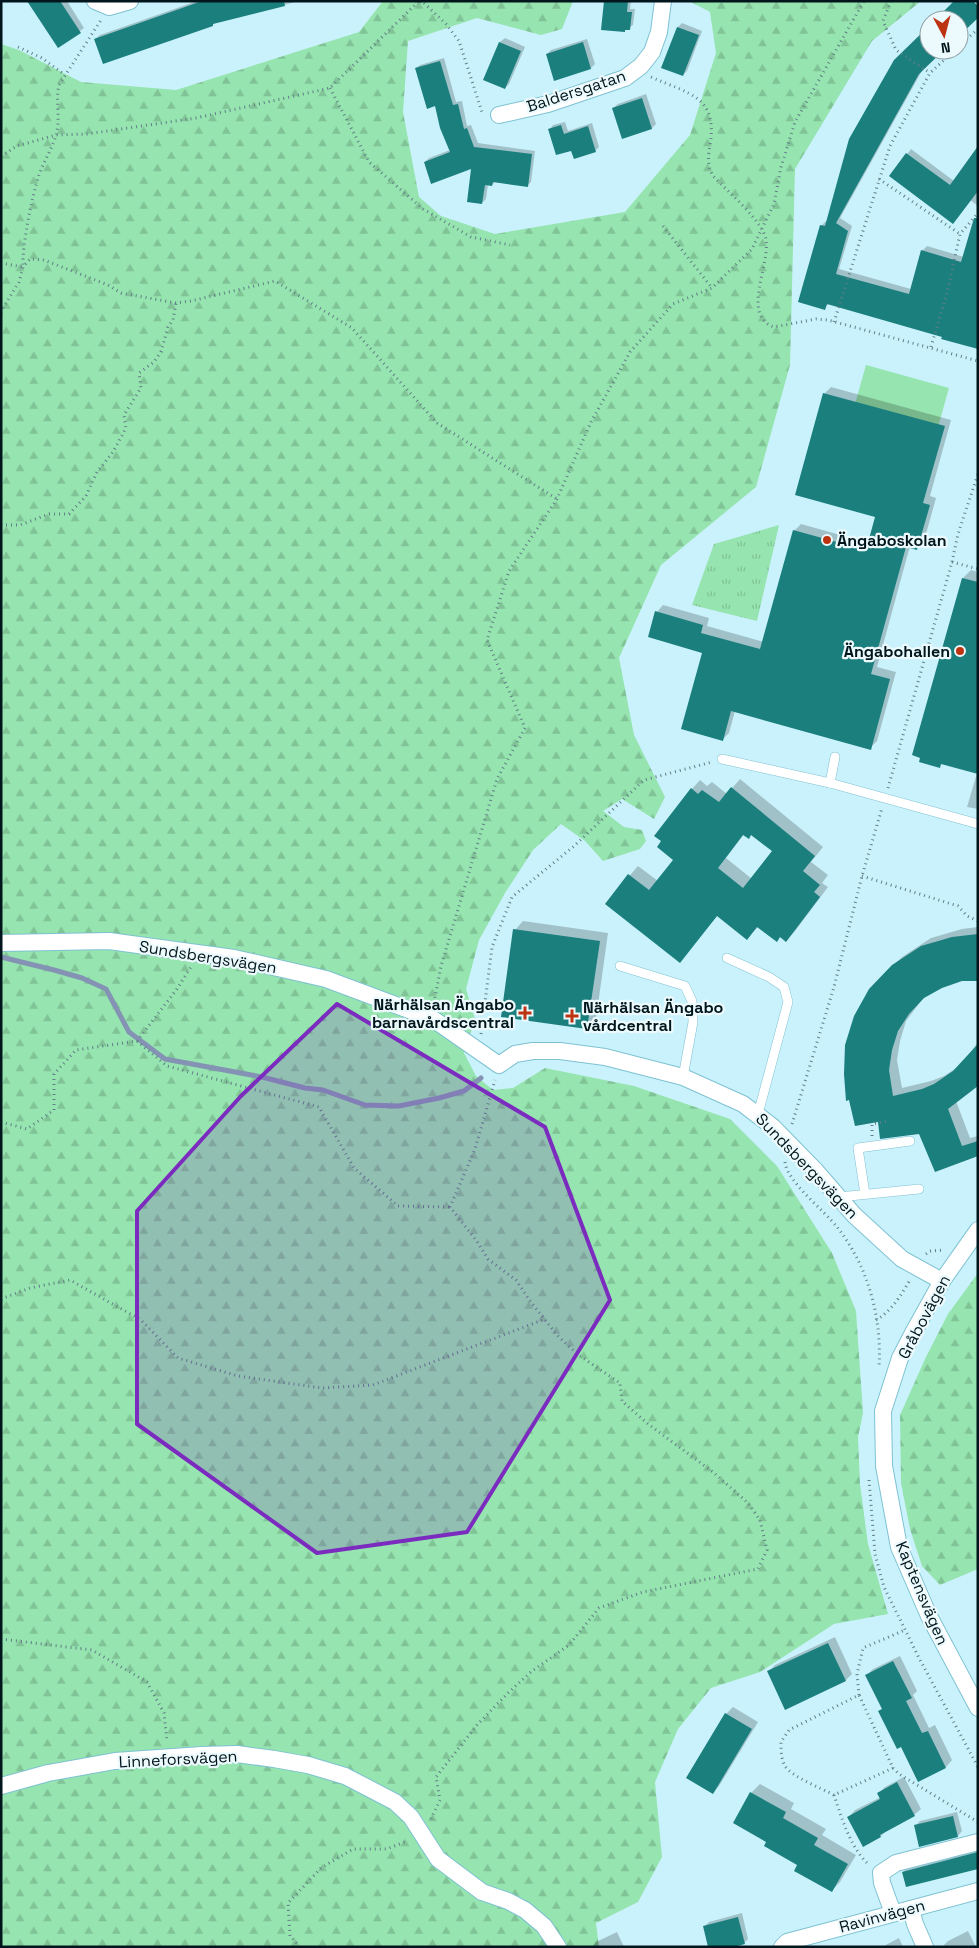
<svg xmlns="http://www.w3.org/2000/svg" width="979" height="1948" font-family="'Space Grotesk',sans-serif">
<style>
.grass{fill:#96e4af}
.forest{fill:url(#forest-firs)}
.park{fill:url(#park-tufts)}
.shadow{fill:#0003;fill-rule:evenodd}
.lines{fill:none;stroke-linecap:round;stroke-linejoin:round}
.stream{stroke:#8493b4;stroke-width:5}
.building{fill:#1a7f7d;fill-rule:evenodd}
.service-casing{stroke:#7ec2d2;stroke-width:10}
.minor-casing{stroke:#7ec2d2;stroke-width:18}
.path{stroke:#617f87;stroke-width:3;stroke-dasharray:1 4;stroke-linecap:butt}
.service{stroke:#fff;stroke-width:9}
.minor{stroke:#fff;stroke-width:16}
.marked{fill:#7b2cbf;fill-opacity:0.2;stroke:#7b2cbf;stroke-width:4;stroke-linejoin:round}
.poi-dot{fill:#bd3312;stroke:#edfafd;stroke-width:2}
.labels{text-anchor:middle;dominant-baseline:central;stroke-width:4.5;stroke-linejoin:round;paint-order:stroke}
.street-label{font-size:16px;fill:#00161c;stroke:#edfafd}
.poi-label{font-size:16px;font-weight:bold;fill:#00161c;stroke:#edfafd;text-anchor:start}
</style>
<defs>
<pattern id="forest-firs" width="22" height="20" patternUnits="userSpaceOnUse" patternTransform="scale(1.25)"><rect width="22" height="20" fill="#96e4af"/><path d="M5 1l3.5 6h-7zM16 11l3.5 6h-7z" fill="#80c396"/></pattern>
<pattern id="park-tufts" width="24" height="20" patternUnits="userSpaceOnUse" patternTransform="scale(1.25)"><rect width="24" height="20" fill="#96e4af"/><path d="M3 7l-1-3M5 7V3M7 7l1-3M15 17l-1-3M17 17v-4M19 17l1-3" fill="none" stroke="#80c396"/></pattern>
</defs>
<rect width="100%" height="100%" fill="#caf2fc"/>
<polygon class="grass" points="866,365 949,388 938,427 855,404"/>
<g class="forest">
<polygon points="383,1 573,1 562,29 541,35 477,18 408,41 403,112 419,197 441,216 495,234 625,212 690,135 716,53 710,12 689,1 921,1 872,41 795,169 790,365 756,487 661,565 619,658 634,735 665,797 654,819 622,799 603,811 624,827 642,830 646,841 640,849 603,861 585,841 561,824 533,850 505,893 479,940 466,989 475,1019 464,1053 476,1076 493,1090 513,1088 545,1068 634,1086 730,1119 777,1166 832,1253 856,1311 863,1413 858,1437 860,1484 868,1544 888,1614 834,1624 760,1672 711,1688 678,1729 655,1782 662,1857 638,1902 596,1923 599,1947 1,1947 1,44 19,50 81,82 176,90 359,32"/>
<polygon points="978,1273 978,1569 940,1585 922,1566 910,1529 901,1483 900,1415 926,1357 948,1314"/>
</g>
<polygon class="park" points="779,525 757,621 692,605 714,544"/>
<g class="shadow">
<polygon points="29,1 67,1 84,28 59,46"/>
<polygon points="197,1 299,1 215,23 212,25 95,39 100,35"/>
<polygon points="605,1 631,1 630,9 635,9 633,25 624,31"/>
<polygon points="682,23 702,31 687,71 683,75 678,27"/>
<polygon points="929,27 929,50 943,50 923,69 840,218 852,226 839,269 911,289 922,251 927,246 964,257 943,336 830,303 824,308 799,301 822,225 826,221 828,221"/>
<polygon points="505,38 525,47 509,84 505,88 485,79 500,42"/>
<polygon points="587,39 595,64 591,68 547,54 551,50"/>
<polygon points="444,58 456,102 462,101 467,126 471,125 478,143 535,151 531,182 527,186 495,182 492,185 488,184 486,199 482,203 473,167 425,162 429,158 450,150 436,105 416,68 420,65"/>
<polygon points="646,94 656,124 652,128 623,137 613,108 618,104"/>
<polygon points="565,122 568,131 592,123 599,147 595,151 571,149 549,130 553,125"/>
<polygon points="978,148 978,206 970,200 890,176 911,149 954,181"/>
<polygon points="831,387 951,420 930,496 936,498 924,541 917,548 910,546 877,667 896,672 877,741 870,748 735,711 729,733 722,740 704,653 657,612 663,605 709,618 707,626 764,642 794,531 801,524 869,543 877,516 824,394"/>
<polygon points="971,570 978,572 978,809 967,807 977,773 943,763 939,766 963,578"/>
<path d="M740 779 823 847 811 862 828 875 822 883 828 887 795 931 786 940 759 926 747 938 718 915 680 961 606 903 638 866 658 881 675 860 692 789 700 780 707 786 712 782 727 794ZM744 834H751L774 851 752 879 726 858Z"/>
<polygon points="523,921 608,933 596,1019 587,1028 515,930"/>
<polygon points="978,927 978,980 962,980 941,987 924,997 906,1021 900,1041 897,1060 902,1088 931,1081 944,1076 961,1065 978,1042 978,1083 956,1101 970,1138 978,1136 978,1156 935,1171 920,1132 881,1137 893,966 902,957 931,938 962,929"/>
<polygon points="835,1637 852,1674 846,1680 786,1708 769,1671 775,1665"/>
<polygon points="900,1656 917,1691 913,1695 929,1728 935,1725 952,1760 946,1767 919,1780 867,1675 873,1669"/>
<polygon points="733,1707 758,1722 719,1786 713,1793 726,1714"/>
<polygon points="904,1777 921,1809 914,1815 888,1829 881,1836 849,1817 855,1810 881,1797 879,1793 885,1787"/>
<polygon points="760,1784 794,1803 791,1809 826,1829 822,1835 856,1855 840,1882 831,1891 768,1841 751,1793"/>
<polygon points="957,1812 962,1831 958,1836 915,1826 920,1821"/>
<polygon points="978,1851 978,1868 903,1872 905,1870"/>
<polygon points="742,1913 748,1939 744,1943 705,1926 709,1922"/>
<polygon points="968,1931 976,1947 945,1947 944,1945 948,1941"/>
<polygon points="617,1932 624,1947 592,1947 596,1942"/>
<polygon points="899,1938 903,1947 882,1947"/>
</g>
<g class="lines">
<polyline class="stream" points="1,957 54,970 82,978 106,989 129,1032 165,1059 262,1077 305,1088 323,1090 365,1105 399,1106 439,1098 464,1091 481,1078"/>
</g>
<g class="building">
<polygon points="27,1 60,1 81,33 58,48"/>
<polygon points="202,1 284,1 285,6 213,24 213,26 103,64 94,39"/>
<polygon points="604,1 628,1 627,12 632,12 630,30 625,30 625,32 601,30"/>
<polygon points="954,1 973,1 978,6 978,18 959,36 959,20 935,20"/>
<polygon points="929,26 929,50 944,50 919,74 836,223 848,231 836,274 909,294 921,250 961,262 974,218 978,218 978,349 941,339 942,337 827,304 825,310 798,302 820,225 825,226 849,139 894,60"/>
<polygon points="677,27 699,35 683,76 661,68"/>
<polygon points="499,42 521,51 505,89 483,80"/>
<polygon points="583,42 591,69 554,81 546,54"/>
<polygon points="440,61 453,105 458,104 464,129 467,128 474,147 532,154 528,187 493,182 492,186 485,185 482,204 467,202 471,169 431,184 424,162 450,152 440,128 435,106 427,109 415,68"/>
<polygon points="642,98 652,129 622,139 612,108"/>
<polygon points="561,125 564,134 588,126 596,152 574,159 571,151 556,155 548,129"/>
<polygon points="978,146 978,191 953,224 889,176 906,153 950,185"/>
<polygon points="823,393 945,426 923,503 930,505 917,550 906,547 871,674 890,679 871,750 731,711 723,741 681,729 702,653 648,637 655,611 703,625 701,633 760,649 793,530 866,550 875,517 795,495"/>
<polygon points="962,578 978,582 978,774 941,764 940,768 919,762 920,758 912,755"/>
<path d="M731 787 815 856 803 871 820 885 814 892 820 897 786 942 780 937 777 942 757 927 747 940 717 916 680 963 605 904 628 874 649 890 673 860 657 847 661 841 654 836 691 788 698 794 702 790 719 802ZM743 835 749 839 751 835 772 851 743 888 718 868Z"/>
<polygon points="513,929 600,941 587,1029 501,1017"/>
<polygon points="978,934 978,981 962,981 942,988 924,998 909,1014 898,1031 892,1050 889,1070 893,1096 922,1089 934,1084 953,1071 978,1044 978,1086 948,1109 962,1146 978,1141 978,1156 935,1172 919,1134 880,1139 878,1122 855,1126 849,1100 846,1101 844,1074 845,1045 854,1016 869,989 892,965 921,946 952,937"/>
<polygon points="828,1643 846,1681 785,1710 767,1671"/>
<polygon points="893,1661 912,1698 906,1701 922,1733 928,1731 946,1768 918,1782 901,1747 897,1749 878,1711 882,1709 865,1675"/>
<polygon points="725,1713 752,1729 713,1794 686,1778"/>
<polygon points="897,1782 915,1816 880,1835 881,1837 863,1847 847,1817 880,1799 877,1793"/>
<polygon points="750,1792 786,1812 783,1818 818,1838 814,1845 848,1864 832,1892 794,1871 797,1865 764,1846 766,1842 733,1823"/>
<polygon points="953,1816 958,1837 919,1847 914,1825"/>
<polygon points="978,1852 978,1869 906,1887 902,1872"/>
<polygon points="738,1917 745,1944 734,1947 708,1947 703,1926"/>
</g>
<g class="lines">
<g class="service-casing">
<g id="service">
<polyline points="722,759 830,783 978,824"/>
<polyline points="830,783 835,757"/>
<polyline points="727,958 769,977 784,987 788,1002 758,1114"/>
<polyline points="620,966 685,986 692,1001 693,1022 683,1077"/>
<polyline points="865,1194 858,1148 910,1141"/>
<polyline points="839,1197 919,1189"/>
</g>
</g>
<g class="minor-casing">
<g id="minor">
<polyline points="95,1 109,7 130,1"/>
<polyline points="499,115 548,104 625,78 641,66 652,52 659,32 663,1"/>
<polyline points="1,943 109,941 234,958 326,979 433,1019 499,1065 515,1054 533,1051 560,1051 605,1057 683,1077 743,1104 773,1127 815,1170 854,1215 902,1259 942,1281"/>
<polyline points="978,1230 942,1281 913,1333 900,1358 883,1411 884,1466 899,1547 929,1616 978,1708"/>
<polyline points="1,1786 48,1773 115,1761 202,1755 237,1754 274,1759 308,1765 345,1776 395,1802 411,1817 438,1859 482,1892 508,1901 525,1910 544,1926 558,1947"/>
<polyline points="911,1909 915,1924 925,1947"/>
<polyline points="893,1913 882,1883 881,1873 896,1863 978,1842"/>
<polyline points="782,1947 787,1942 978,1891"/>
</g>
</g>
<g class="path">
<polyline points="415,1 424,2"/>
<polyline points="891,1 883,21 896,50 930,73"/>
<polyline points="424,3 446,24 459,41 482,112"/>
<polyline points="959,46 978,29"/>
<polyline points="18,47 42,58 65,75"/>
<path d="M651 77C689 94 718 96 710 145 708 156 707 165 713 176 726 190 764 222 766 240 770 266 741 316 774 327L816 319 828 320 978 361"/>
<polyline points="330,88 369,162 423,209 471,237 510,245"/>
<polyline points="1,156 17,146 56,135 87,134 196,118 330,88 418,2"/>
<polyline points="879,179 960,234"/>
<polyline points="663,226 712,288"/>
<path d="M1 263 23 267C22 245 32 196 39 175 44 161 52 149 56 135 61 119 55 102 59 85L101 20"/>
<polyline points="1,313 3,308 19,282 23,267 30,259 44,260 108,285 121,293 176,303 191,301 275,281 352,328 437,423 557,499"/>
<polyline points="834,322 890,146 930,73 955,50"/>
<polyline points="931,347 947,293 960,234 978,213"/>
<polyline points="161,352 168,327 173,320 176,303"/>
<polyline points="1,525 20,525 49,514 69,514 86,496 97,472 113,452 126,428 124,415 141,388 139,373 154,362 162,350"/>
<polyline points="952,562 978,569"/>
<polyline points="888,788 952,562 958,534 978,474"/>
<polyline points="862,876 958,906 967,916 978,921"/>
<polyline points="434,1003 441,966 497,779 525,728 487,640 509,571 557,499 591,422 630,352 673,304 712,288 752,249 774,204 781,167 795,122 864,1"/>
<polyline points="481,1034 492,947 512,897 573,847 644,780 712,762"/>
<polyline points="137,1041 167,1066 319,1107 354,1168 398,1206 450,1207"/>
<polyline points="1,1122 27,1129 54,1110 54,1074 76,1050 137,1041 177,989 191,967"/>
<polyline points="792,1124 834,987 862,876 882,808"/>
<polyline points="872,1136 872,1124 890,1121"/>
<path d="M785 1162C787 1182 824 1210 837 1227 868 1266 882 1317 879 1367"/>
<polyline points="926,1254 930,1251 944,1250"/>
<polyline points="1,1299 30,1288 70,1280 141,1320 178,1358 238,1376 322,1388 373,1385 545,1319"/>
<path d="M876 1320C892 1311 901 1295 910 1280"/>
<polyline points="869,1480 875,1554 884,1587 919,1658 978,1767"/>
<polyline points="1,1639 92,1650 147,1682 164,1713 167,1742"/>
<polyline points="859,1695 857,1674 863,1648 905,1630"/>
<path d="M893 1768 834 1795C821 1788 792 1777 785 1766 781 1759 781 1750 781 1742L789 1730 859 1695 893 1768 899 1774 978 1822"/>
<path d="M834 1795C842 1819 850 1847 869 1865"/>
<polyline points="431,1819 440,1800 436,1777 477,1725 509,1692 532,1671 569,1645 599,1608 643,1592 758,1569 767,1550 760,1520 748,1503 713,1472 648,1424 622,1401 620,1383 577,1354 557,1335 530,1301 516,1280 488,1259 476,1240 450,1207 475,1149 495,1080"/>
<polyline points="300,1947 290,1936 288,1903 321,1868 353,1849 387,1849 407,1841"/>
</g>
<use href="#service" class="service"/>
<use href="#minor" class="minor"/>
</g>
<path class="marked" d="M337 1004 545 1127 610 1300 467 1532 317 1553 137 1424V1211L241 1096Z"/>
<g class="poi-dot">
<circle cx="827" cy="540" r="5"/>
<circle cx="960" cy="651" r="5"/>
<path d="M522.5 1005.5h5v5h5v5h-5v5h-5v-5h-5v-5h5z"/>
<path d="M569.5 1008.5h5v5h5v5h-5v5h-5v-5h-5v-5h5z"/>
</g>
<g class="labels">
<g class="street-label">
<text transform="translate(576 91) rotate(-18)">Baldersgatan</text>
<text transform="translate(208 957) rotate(9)">Sundsbergsvägen</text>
<text transform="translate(807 1166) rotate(46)">Sundsbergsvägen</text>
<text transform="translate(924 1317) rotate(-62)">Gråbovägen</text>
<text transform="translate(922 1593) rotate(67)">Kaptensvägen</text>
<text transform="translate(178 1759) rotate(-3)">Linneforsvägen</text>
<text transform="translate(882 1916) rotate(-15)">Ravinvägen</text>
</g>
<g class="poi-label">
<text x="837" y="540">Ängaboskolan</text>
<text x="950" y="651" text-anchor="end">Ängabohallen</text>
<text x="514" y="1004" text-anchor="end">Närhälsan Ängabo<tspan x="514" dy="18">barnavårdscentral</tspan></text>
<text x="583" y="1007">Närhälsan Ängabo<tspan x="583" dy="18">vårdcentral</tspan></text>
</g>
</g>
<rect width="979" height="1948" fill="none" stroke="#00161c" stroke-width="5"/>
<g transform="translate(944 35) rotate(173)"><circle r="24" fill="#edfafd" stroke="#8e9fa3"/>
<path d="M0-4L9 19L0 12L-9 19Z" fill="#bd3312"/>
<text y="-8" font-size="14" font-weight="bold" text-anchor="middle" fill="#00161c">N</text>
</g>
</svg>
